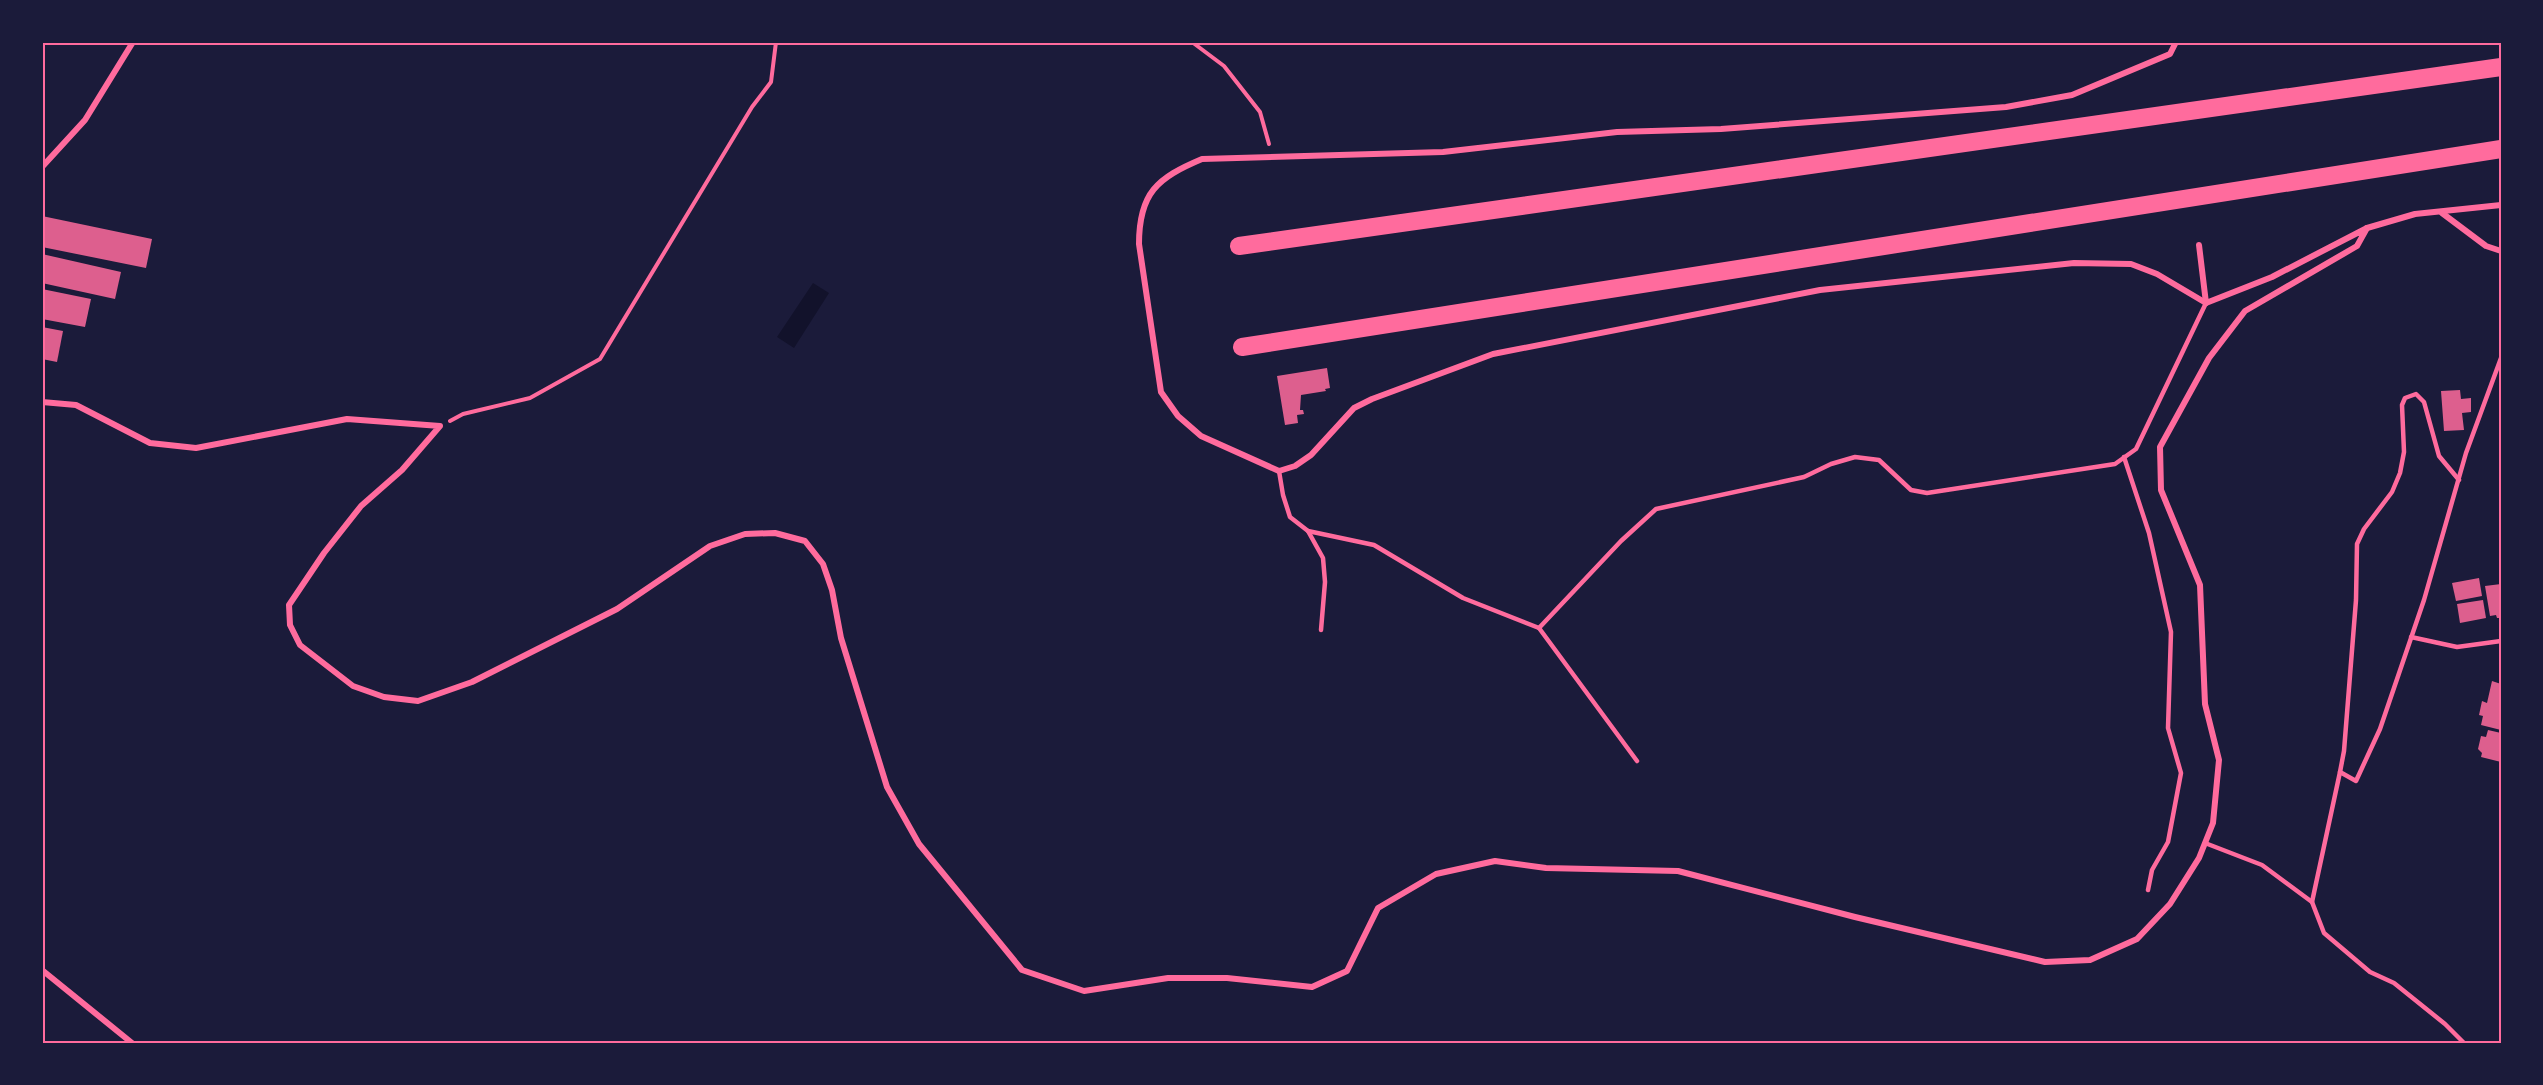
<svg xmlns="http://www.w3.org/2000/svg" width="2543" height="1085" font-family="'Sofia Sans Condensed',sans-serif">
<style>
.water{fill:#12122b}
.building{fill:#dd5f8e}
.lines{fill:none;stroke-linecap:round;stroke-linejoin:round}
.path{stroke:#ff6b9d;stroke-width:4}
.service{stroke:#ff6b9d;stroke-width:4.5}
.minor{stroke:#ff6b9d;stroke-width:6}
.motorway{stroke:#ff6b9d;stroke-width:18}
.neatline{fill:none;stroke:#ff6b9d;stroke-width:2}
</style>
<rect width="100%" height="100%" fill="#1b1b3a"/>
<polygon class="water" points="813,283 829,293 794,348 777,337"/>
<g class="building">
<polygon points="42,216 152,239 146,268 42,247"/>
<polygon points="42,254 121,272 115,299 42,283"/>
<polygon points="42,289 91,299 85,327 42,319"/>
<polygon points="42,327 63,331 57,362 42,359"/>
<polygon points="1327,368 1330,388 1325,389 1326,391 1301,395 1300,410 1303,410 1304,414 1297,415 1298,423 1285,425 1277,376"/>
<polygon points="2460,390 2461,399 2471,398 2471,412 2462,413 2464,430 2444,431 2441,391"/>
<polygon points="2479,578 2482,596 2456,601 2452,583"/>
<polygon points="2501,584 2501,618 2497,618 2496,615 2490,616 2485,586"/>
<polygon points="2483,600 2486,618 2460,623 2457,604"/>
<polygon points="2492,681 2501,684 2501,730 2481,725 2483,716 2479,715 2482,701 2487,703"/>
<polygon points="2488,730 2501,733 2501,762 2481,757 2482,753 2478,749 2481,736 2486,737"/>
</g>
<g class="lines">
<g class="path">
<polyline points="1192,42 1224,66 1260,112 1269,144"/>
<polyline points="450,421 463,414 530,398 600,359 752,107 771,82 776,42"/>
</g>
<g class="service">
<polyline points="2124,457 2149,533 2171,632 2168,728 2181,773 2168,842 2152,870 2148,890"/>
<polyline points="1279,471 1283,495 1290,517 1308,531 1374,545 1463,598 1539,628"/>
<polyline points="1308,531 1323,558 1325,582 1321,630"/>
<polyline points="2411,637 2457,647 2501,641"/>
<polyline points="1637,761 1539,628 1621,541 1656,509 1804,477 1831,464 1855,457 1879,460 1911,490 1927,493 2115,464 2136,449 2206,303"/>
<polyline points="2340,772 2344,751 2356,600 2357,544 2364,529 2392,492 2400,473 2404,452 2402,405 2405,398 2416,394 2424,402 2439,456 2459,480"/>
<polyline points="2205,843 2262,865 2312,902"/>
<polyline points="2464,1043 2445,1024 2394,983 2370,972 2324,933 2312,902 2340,772 2356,781 2380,729 2424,600 2466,453 2501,358"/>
</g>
<g class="minor">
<path d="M2176 42 2170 54 2072 95 2006 107 1721 129 1617 132 1443 152 1202 159C1157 178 1139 193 1139 244L1161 392 1178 416 1201 436 1279 471 1295 466 1311 455 1354 408 1372 399 1493 354 1820 290 2074 263 2131 264 2157 274 2206 303"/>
<polyline points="42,167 85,120 133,42"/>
<polyline points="2442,213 2486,246 2501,251"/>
<polyline points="2367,228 2415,214 2501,205"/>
<polyline points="42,402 76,405 150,443 196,448 347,419 440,426 402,470 361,506 324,553 289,605 290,625 300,645 353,686 384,697 418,701 472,682 617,609 710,546 745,534 775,533 805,541 823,564 832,590 841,638 887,787 919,844 1022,970 1084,991 1168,978 1227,978 1312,987 1347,971 1378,908 1436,874 1495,861 1546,868 1678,871 1855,917 2045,962 2090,960 2137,939 2170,904 2199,858 2213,823 2219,760 2205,704 2200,585 2161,490 2160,447 2209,358 2245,311 2357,246 2367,228 2272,277 2206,303 2199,245"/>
<polyline points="42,970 132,1043"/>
</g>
<g class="motorway">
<polyline points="1239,246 2501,67"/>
<polyline points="1242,347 2501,149"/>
</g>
</g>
<rect width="2543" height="1085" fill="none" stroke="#1b1b3a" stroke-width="87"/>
<rect x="44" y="44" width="2456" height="998" class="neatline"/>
</svg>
